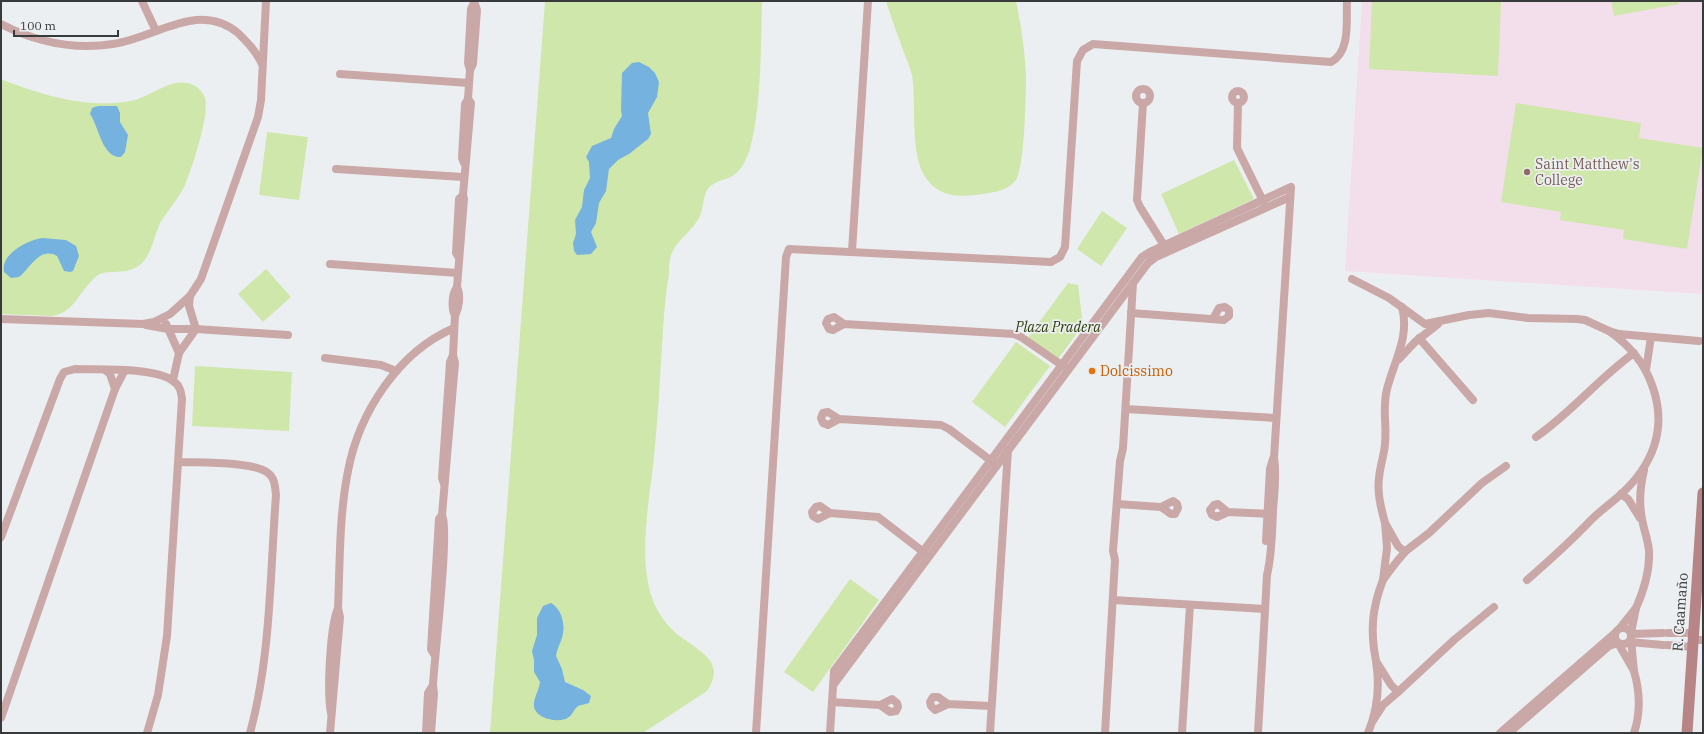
<svg xmlns="http://www.w3.org/2000/svg" width="1704" height="734" font-family="'IBM Plex Serif',serif">
<style>
.education{fill:#f3deeb}
.green{fill:#d0e7ab}
.water{fill:#75b2e0}
.lines{fill:none;stroke-linecap:round;stroke-linejoin:round}
.street{stroke:#cba8a8;stroke-width:8}
.secondary{stroke:#b78586;stroke-width:11}
.education-dot{fill:#8d6e63;stroke:#eceff2;stroke-width:1.5}
.food-dot{fill:#e8710a;stroke:#eceff2;stroke-width:1.5}
.labels{text-anchor:middle;dominant-baseline:central;stroke-width:3.5;stroke-linejoin:round;paint-order:stroke}
.education-label{font-size:14px;fill:#785e54;stroke:#eceff2;text-anchor:start}
.park-label{font-size:14px;font-style:italic;fill:#2e3c0c;stroke:#eceff2}
.food-label{font-size:14px;fill:#c56008;stroke:#eceff2;text-anchor:start}
.street-label{font-size:14px;fill:#383a3b;stroke:#eceff2}
</style>
<rect width="100%" height="100%" fill="#eceff2"/>
<polygon class="education" points="1362,1 1703,1 1703,294 1345,271"/>
<g class="green">
<path d="M545 1H762C761 39 762 136 743 165 731 182 726 176 712 185 703 190 704 207 700 216 693 231 677 239 671 255 669 261 669 268 669 274 666 293 664 311 663 330 660 376 658 421 653 466 648 509 636 572 658 611 663 620 669 627 677 634 696 650 728 660 707 691L643 733H490Z"/>
<path d="M886 1H1016C1021 25 1025 52 1026 76 1026 94 1025 171 1015 181 1006 192 989 193 976 195 958 197 941 196 929 182 908 159 917 105 912 75 910 67 906 58 903 50 897 34 891 17 886 1Z"/>
<polygon points="1372,1 1501,1 1498,76 1369,69"/>
<polygon points="1611,1 1678,1 1679,4 1614,16"/>
<path d="M1 79C41 95 87 109 130 101 149 98 168 79 187 83 195 84 202 90 205 98 210 114 192 168 185 185 179 198 168 210 160 223 154 236 152 254 141 264 127 276 107 269 98 275 81 287 76 312 53 316L1 314Z"/>
<polygon points="1516,103 1641,123 1639,138 1703,148 1687,249 1623,239 1624,230 1560,220 1561,212 1501,202"/>
<polygon points="267,132 308,137 299,200 259,195"/>
<polygon points="1234,160 1254,199 1179,234 1161,194"/>
<polygon points="1102,211 1127,228 1101,266 1077,249"/>
<polygon points="266,269 291,297 263,322 238,294"/>
<polygon points="1068,283 1078,285 1083,325 1058,359 1027,339"/>
<polygon points="1016,342 1050,366 1005,427 972,402"/>
<polygon points="195,366 292,372 289,431 192,426"/>
<polygon points="850,579 879,600 813,692 784,672"/>
</g>
<g class="water">
<polygon points="639,62 649,67 655,73 659,82 657,97 648,113 651,134 648,139 629,154 618,160 609,169 606,191 599,203 596,223 591,232 597,247 591,254 577,255 574,251 573,243 576,234 575,220 582,207 584,190 590,178 589,162 586,157 592,146 611,138 614,129 622,116 621,111 622,73 632,63"/>
<path d="M98 106H117L120 113V122L128 135 125 152 121 157C102 158 99 127 90 114L92 108Z"/>
<path d="M42 238 66 240 76 246 79 256 73 271 70 272 64 271 57 256C39 246 30 269 19 277L11 278 4 272C0 254 28 240 42 238Z"/>
<path d="M551 603C562 609 566 626 562 638 560 644 557 649 556 656L562 669 565 682 583 690 591 696 589 703C585 705 580 704 577 707 574 709 573 714 569 717 560 724 536 719 534 707 533 698 539 691 540 682L534 672V660L532 651 537 635V618L543 606Z"/>
</g>
<g class="lines">
<g class="street">
<polyline points="142,1 156,31"/>
<polyline points="475,4 477,10 473,64 470,70 468,63 471,9 475,1"/>
<path d="M1 24C36 42 73 50 113 44 156 38 198 0 238 33 248 43 256 51 262 64"/>
<polyline points="340,74 469,83"/>
<circle cx="1143" cy="96" r="7"/>
<circle cx="1238" cy="97" r="6"/>
<polyline points="468,99 470,70"/>
<polyline points="1143,103 1137,200 1140,207 1167,250"/>
<polyline points="1238,103 1237,148 1265,205"/>
<polyline points="336,169 463,177"/>
<polyline points="463,195 471,103 468,99 465,104 462,158 464,163"/>
<polyline points="852,251 868,1"/>
<polyline points="330,264 458,273"/>
<polyline points="1352,279 1389,298 1425,324 1469,315 1489,313 1528,318 1577,319 1585,320 1609,331"/>
<polyline points="457,287 464,199 463,195 459,199 456,253 459,258"/>
<polyline points="1131,313 1224,320 1229,316 1229,310 1225,307 1219,308 1213,319"/>
<polyline points="1,319 143,324 154,322 170,314 190,296 201,279 258,117 261,100 266,1"/>
<polyline points="166,324 179,353"/>
<polyline points="844,324 833,330 829,329 826,323 828,319 834,317 844,324 1014,334 1021,337 1066,368"/>
<polyline points="146,325 168,329 196,329 288,335"/>
<polyline points="1419,338 1473,400"/>
<path d="M453 355 455 316C459 308 461 295 457 287 452 294 451 307 455 316"/>
<polyline points="325,358 381,365 396,371"/>
<polyline points="1399,359 1415,342 1438,324"/>
<polyline points="105,370 110,374 115,389"/>
<polyline points="1646,370 1651,337"/>
<polyline points="173,380 179,353 196,329 189,306 190,296"/>
<polyline points="1126,409 1276,418"/>
<polyline points="839,419 828,425 823,423 821,418 823,413 828,412 839,419 941,425 949,429 994,463"/>
<path d="M1536 437C1572 412 1599 378 1634 353"/>
<path d="M178 462C199 463 253 461 268 473 275 478 275 487 276 495 270 574 271 656 250 733"/>
<polyline points="1621,494 1628,499 1640,518"/>
<polyline points="1117,504 1161,507 1171,514 1175,514 1178,508 1177,504 1173,501 1161,507"/>
<polyline points="1228,512 1218,504 1214,505 1210,510 1212,515 1217,517 1228,512 1272,514"/>
<polyline points="830,513 818,519 813,516 812,512 816,507 820,506 830,513 878,517 926,554"/>
<polyline points="442,515 455,363 453,355 450,362 442,478 444,484"/>
<path d="M1385 523C1381 508 1377 493 1379 478 1380 466 1384 456 1385 444 1387 426 1382 408 1387 389 1394 361 1410 337 1402 307"/>
<path d="M1 537 60 379 64 372 75 369C99 370 155 367 173 381 180 385 181 392 182 399L167 636 158 695 147 733"/>
<polyline points="1266,541 1270,469 1273,459"/>
<path d="M1405 552 1398 546 1385 523 1387 548 1383 580C1391 569 1398 559 1407 550L1429 533 1482 483 1506 466"/>
<path d="M1527 580C1550 560 1571 541 1591 520 1600 511 1610 504 1619 496 1653 466 1668 428 1652 385 1644 362 1629 345 1609 331L1619 334 1699 341"/>
<polyline points="1113,600 1265,609"/>
<path d="M338 608C340 563 339 516 348 471 359 413 398 352 454 328"/>
<path d="M1636 608C1644 590 1650 572 1649 551 1648 538 1642 526 1641 512 1639 498 1641 483 1644 470"/>
<circle cx="1623" cy="636" r="8"/>
<polyline points="1620,628 1636,608 1631,633"/>
<polyline points="1668,633 1694,633"/>
<polyline points="1631,634 1663,633"/>
<polyline points="1694,640 1703,640"/>
<polyline points="1629,642 1663,645"/>
<polyline points="1667,645 1693,647"/>
<path d="M1376 661C1370 631 1372 608 1383 580"/>
<path d="M1634 671C1640 692 1641 712 1634 733"/>
<polyline points="834,684 1148,263 1156,257 1290,197"/>
<path d="M433 685C434 661 450 527 442 515L439 519 431 649 435 656"/>
<polyline points="1398,692 1454,640 1494,607"/>
<polyline points="832,702 880,705 890,712 896,711 898,707 897,703 892,699 880,705"/>
<polyline points="948,704 938,697 933,697 930,702 931,706 935,710 948,704 991,706"/>
<polyline points="1,718 115,389 125,370"/>
<path d="M330 733 340 617 338 608C330 626 327 693 331 713"/>
<polyline points="426,733 428,693 433,685 434,694 431,733"/>
<path d="M756 733 786 257 789 249 1051 262 1060 257 1065 247 1077 61 1083 50 1093 44 1331 62C1351 51 1346 21 1347 1"/>
<path d="M830 733 834 671 1142 257 1150 252 1291 187 1274 458C1277 476 1274 493 1273 511 1272 532 1272 554 1267 575L1258 733"/>
<polyline points="990,733 1008,450"/>
<polyline points="1105,733 1115,560 1113,551 1120,461 1123,448 1133,283"/>
<polyline points="1182,733 1190,605"/>
<path d="M1368 733C1378 709 1380 686 1376 661L1391 685 1398 692 1383 705 1372 722"/>
<polyline points="1500,733 1615,633"/>
<polyline points="1509,733 1609,646 1618,643 1634,671 1631,639"/>
</g>
<polyline class="secondary" points="1687,733 1703,493"/>
</g>
<circle class="education-dot" cx="1527" cy="172" r="4"/>
<circle class="food-dot" cx="1092" cy="371" r="4"/>
<g class="labels">
<g class="education-label">
<text x="1535" y="164">Saint Matthew's<tspan x="1535" dy="16">College</tspan></text>
</g>
<g class="park-label">
<text x="1058" y="327">Plaza Pradera</text>
</g>
<g class="food-label">
<text x="1100" y="371">Dolcissimo</text>
</g>
<g class="street-label">
<text transform="translate(1680 612) rotate(-86)">R. Caamaño</text>
</g>
</g>
<rect width="1704" height="734" fill="none" stroke="#383a3b" stroke-width="4"/>
<path d="M14 30v6h104v-6" fill="none" stroke="#383a3b" stroke-width="2"/>
<text x="20" y="30" font-size="12" fill="#383a3b" stroke="#eceff2" stroke-width="3" paint-order="stroke">100 m</text>
</svg>
